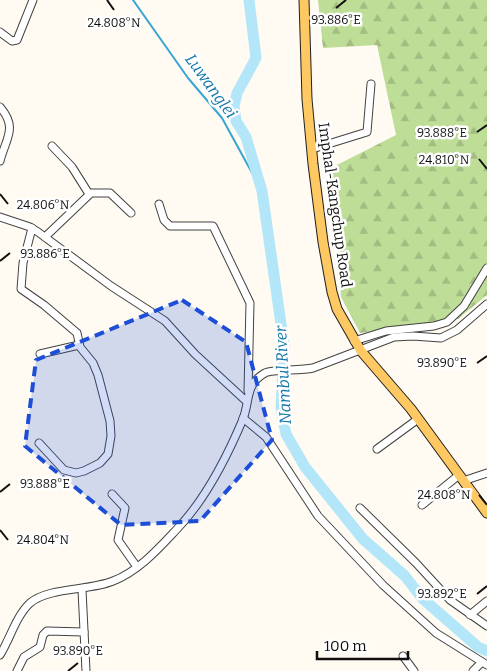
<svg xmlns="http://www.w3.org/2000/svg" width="487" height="671" font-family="Bitter,serif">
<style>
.forest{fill:url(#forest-firs)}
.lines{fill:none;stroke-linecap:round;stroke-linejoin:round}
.stream{stroke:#38a5d3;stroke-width:2}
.river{stroke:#b4e6f9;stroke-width:11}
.minor-casing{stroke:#424242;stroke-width:9}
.major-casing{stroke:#202020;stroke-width:11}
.minor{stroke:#fff;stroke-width:7}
.major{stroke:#fec863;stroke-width:9}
.marked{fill:#1d4ed8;fill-opacity:0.2;stroke:#1d4ed8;stroke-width:4;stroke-dasharray:10 6;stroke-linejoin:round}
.ticks{fill:none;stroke:#0f0f0f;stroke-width:2}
.labels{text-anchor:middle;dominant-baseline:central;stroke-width:5;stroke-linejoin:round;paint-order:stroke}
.street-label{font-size:15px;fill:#0f0f0f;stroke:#fff}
.water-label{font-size:16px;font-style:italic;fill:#1276a8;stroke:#fff}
.ticks-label{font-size:12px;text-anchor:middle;fill:#0f0f0f;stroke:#fff;stroke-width:5;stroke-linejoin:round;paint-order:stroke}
</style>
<defs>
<pattern id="forest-firs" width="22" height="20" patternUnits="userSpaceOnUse" patternTransform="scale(1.25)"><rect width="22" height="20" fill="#bedd97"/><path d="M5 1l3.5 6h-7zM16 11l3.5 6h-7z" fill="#a2bc81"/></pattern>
</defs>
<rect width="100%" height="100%" fill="#fffbf2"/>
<polygon class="forest" points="318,0 487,0 487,295 458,319 360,333 341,297 331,168 396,135 377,45 323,48"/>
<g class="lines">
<polyline class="stream" points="133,0 188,78 222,118 262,191"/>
<polyline class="river" points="249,0 256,58 237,93 234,106 236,121 246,137 262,191 284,345 281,408 286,434 305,467 363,539 405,576 422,598 478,647 487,651"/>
<g class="minor-casing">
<g id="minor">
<polyline points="0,32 12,41 17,40 33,0"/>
<path d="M0 107C18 128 6 138 0 161"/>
<polyline points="52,146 72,167 89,194"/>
<polyline points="312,149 367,132 371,84"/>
<polyline points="159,204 164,220 170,226 213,226 250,303 248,391"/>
<polyline points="0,217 30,227 38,232 111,286 165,321 195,354 246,401"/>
<polyline points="32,228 23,263 21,289 44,305 77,333 80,347 93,363 98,375 110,421 111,436 108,454 100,463 84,471 76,473 64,470 39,443"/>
<polyline points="45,237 91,193 110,193 131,213"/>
<polyline points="354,341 386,331 434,326 447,322 464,306 487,268"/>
<polyline points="40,354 79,345"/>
<polyline points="243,418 266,437 318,516 383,585 436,633 487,665"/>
<polyline points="377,449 418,419"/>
<polyline points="463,481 487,473"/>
<polyline points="112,494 125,508 118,540 137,567"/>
<polyline points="422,505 459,475"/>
<polyline points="360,508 416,563 450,600 487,626"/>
<polyline points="82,590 86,671"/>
<polyline points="470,615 487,601"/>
<path d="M0 655C10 639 16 616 30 603 49 587 89 591 113 581 139 571 159 548 177 529 206 499 227 457 243 419 250 401 245 384 265 373 272 369 300 371 313 368L394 337 413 336 441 338 457 330 487 304"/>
<polyline points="403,656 414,671"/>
<polyline points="17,671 24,657 40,647 43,635 47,631 84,632"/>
<polyline points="473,671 482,662"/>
</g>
</g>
<g class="major-casing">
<polyline id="major" points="304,0 307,99 313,164 323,242 332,292 337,309 361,351 411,409 487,513"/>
</g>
<use href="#minor" class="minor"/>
<use href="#major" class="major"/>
</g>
<path class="marked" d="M182 300 246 342 272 440 200 521 121 525 25 446 36 360Z"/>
<path class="ticks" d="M107 0 114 10M336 8 346 0M477 132 487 125M479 159 487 169M0 194 8 204M0 261 10 253M477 363 487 356M0 492 10 484M479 495 487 505M0 530 8 540M477 594 487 586M68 671 78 663"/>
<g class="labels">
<g class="street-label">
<text transform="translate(335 205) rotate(82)">Imphal-Kangchup Road</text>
</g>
<g class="water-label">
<text transform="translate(211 86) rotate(54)">Luwanglei</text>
<text transform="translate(283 375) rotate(-93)">Nambul River</text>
</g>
</g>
<g class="ticks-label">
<text x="336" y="24">93.886°E</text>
<text x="114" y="27">24.808°N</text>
<text x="442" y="137">93.888°E</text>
<text x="444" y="164">24.810°N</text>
<text x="43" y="209">24.806°N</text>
<text x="45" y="258">93.886°E</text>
<text x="442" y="367">93.890°E</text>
<text x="45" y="488">93.888°E</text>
<text x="444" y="499">24.808°N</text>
<text x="43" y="544">24.804°N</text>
<text x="442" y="598">93.892°E</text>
<text x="78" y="655">93.890°E</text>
</g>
<path d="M317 651v8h91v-8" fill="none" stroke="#0f0f0f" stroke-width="2.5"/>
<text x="324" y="651" font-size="15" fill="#0f0f0f" stroke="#ffffff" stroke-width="4" paint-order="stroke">100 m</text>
</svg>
